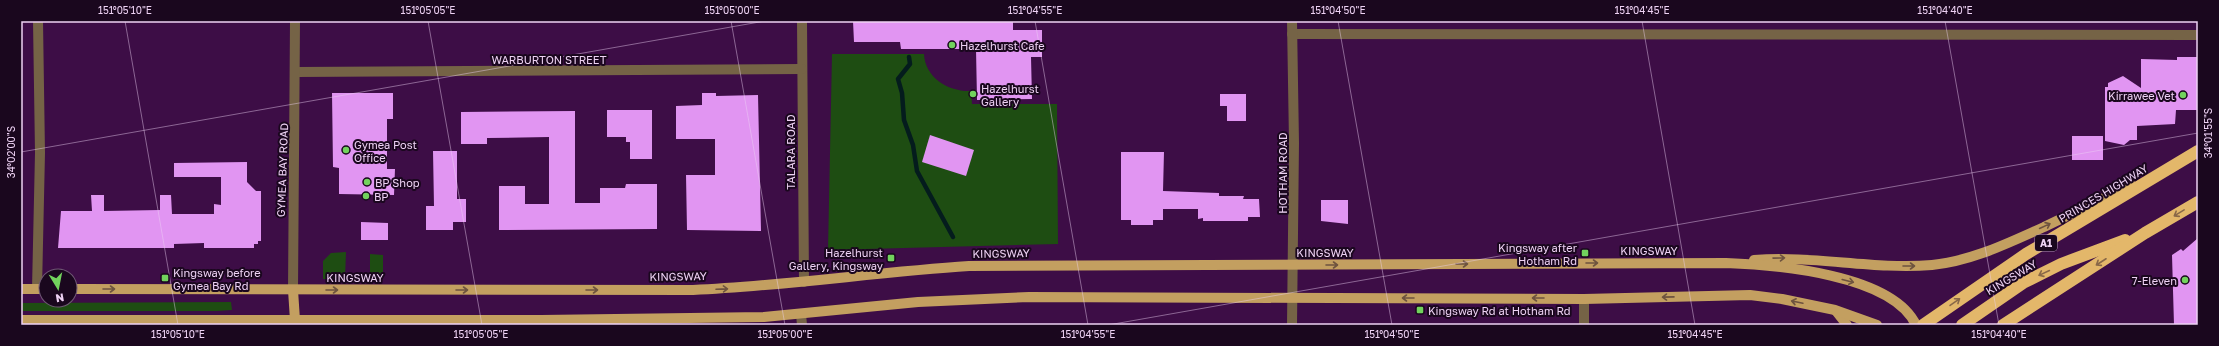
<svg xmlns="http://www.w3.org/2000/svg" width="2219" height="346" font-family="'Golos Text',sans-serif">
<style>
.green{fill:#1e4d12}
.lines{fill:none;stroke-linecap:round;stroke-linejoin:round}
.stream{stroke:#041c1d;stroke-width:4.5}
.building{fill:#e195f2}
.minor{stroke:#756346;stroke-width:10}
.major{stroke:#c39f60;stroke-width:10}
.highway{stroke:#e3b76a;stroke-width:12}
.oneway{stroke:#896848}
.oneway2{stroke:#6e533f}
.ticks{fill:none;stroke:#eed2f4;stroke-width:1;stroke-opacity:0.45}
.poi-dot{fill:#72d25d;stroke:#1a071e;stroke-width:1.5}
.labels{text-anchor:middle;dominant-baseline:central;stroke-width:4;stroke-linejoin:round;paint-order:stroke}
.shield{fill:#1a071e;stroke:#ae95b4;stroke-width:1}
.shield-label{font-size:10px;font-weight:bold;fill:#eed2f4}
.poi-label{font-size:11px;fill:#eed2f4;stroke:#1a071e;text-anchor:start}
.street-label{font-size:11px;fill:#eed2f4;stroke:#1a071e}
.neatline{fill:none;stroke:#eed2f4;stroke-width:1.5}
.ticks-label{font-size:10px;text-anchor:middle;fill:#eed2f4}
</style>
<rect width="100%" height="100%" fill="#3d0d46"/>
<g class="green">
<path d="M832 54H924C925 78 949 92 971 91L972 104H1057L1058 244 828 250Z"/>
<polygon points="346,252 345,279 323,279 323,261 331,253"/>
<polygon points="370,254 383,255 383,277 370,276"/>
<polygon points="231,302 232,310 217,311 21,311 21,303"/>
</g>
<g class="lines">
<polyline class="stream" points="909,57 910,64 898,79 902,93 904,120 913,145 917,171 953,237"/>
</g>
<g class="building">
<polygon points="853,21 1013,21 1013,30 1042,30 1042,57 1031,57 1032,99 977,100 976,49 901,49 900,42 854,42"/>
<polygon points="2177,57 2198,57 2198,110 2176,110 2175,124 2137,126 2137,140 2130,140 2124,145 2105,141 2105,87 2108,87 2108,83 2123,76 2141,88 2141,59 2177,60"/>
<polygon points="332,93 393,93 393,119 387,119 387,169 395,169 394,195 339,194 339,168 333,167"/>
<polygon points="702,93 716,93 716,96 758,95 761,231 687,230 686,175 715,175 715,139 676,139 676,106 702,105"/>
<polygon points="1220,94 1246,94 1246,121 1227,121 1227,106 1220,106"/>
<polygon points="607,110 652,110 652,159 630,159 630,142 626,142 626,137 607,137"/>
<polygon points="575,111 575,203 600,203 600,188 625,188 626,184 657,184 657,229 499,230 499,186 525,186 525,204 549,204 549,137 487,138 487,144 461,144 461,112"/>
<polygon points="930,135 974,150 966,176 922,162"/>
<rect x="2072" y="136" width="31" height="24"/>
<polygon points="433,151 457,151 457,199 466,199 466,222 453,222 453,230 426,230 426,206 434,206"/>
<polygon points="1121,152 1164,152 1163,191 1219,193 1219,196 1244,196 1243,199 1259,199 1260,217 1248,217 1248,221 1203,221 1203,218 1198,219 1198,209 1163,209 1163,220 1153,220 1153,225 1131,225 1131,220 1121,220"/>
<polygon points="247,162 247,182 256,191 261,191 261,241 258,241 258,244 254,244 254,248 204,248 204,243 174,244 174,248 58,248 61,211 92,211 91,195 104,195 104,211 160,210 160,195 171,195 172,214 214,214 214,204 221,205 221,177 174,177 174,163"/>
<polygon points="1321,200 1348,200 1348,224 1321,221"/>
<polygon points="361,222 388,223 388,240 361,240"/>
<polygon points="2198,238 2198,325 2174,325 2172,255 2181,249 2183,251"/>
</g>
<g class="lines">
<g class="minor">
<polyline points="802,21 804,282"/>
<polyline points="1292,34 2198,35"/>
<polyline points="296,72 802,69"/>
<polyline points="37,289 40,153 38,21"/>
<polyline points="293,290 295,21"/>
<polyline points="801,314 802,325"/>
<polyline points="1292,325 1294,143 1292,21"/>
<polyline points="1584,325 1584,299"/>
</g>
<g class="major">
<path d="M1754 260C1813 255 1873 270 1932 265 1972 261 2008 243 2044 227 2073 213 2102 199 2131 185"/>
<polyline points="21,289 46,289"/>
<path d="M70 289 693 290C785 286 877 272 969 266L1726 263C1776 265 1892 274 1916 325"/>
<polyline points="293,290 295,320"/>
<polyline points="1836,311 1847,325"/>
<polyline points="21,320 541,320 764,317 918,302 1029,297 1584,299 1750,295 1782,299 1835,310 1877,325"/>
</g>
<g class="highway">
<polyline points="1923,325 2026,254 2198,151"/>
<polyline points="1962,325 2023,283 2061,264 2125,240"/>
<polyline points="2003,325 2145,233 2198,202"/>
</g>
</g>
<defs><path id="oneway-shaft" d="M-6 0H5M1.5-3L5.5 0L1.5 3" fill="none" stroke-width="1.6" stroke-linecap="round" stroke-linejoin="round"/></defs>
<g class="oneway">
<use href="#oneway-shaft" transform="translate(2179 213) rotate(149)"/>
<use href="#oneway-shaft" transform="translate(2101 262) rotate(147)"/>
<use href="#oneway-shaft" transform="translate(2044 273) rotate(155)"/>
<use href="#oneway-shaft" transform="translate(1955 302) rotate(-35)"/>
</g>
<g class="oneway2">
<use href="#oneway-shaft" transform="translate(2045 226) rotate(-25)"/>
<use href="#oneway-shaft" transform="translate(1779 258) rotate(-1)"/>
<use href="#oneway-shaft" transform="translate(1592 263)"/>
<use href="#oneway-shaft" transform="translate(1462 264)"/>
<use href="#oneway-shaft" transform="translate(1332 265)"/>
<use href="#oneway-shaft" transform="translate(1909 266)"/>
<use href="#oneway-shaft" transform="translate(1848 281) rotate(14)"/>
<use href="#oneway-shaft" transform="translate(109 289)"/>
<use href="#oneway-shaft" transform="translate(722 289) rotate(-2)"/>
<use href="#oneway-shaft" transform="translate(332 290)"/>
<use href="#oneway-shaft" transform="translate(462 290)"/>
<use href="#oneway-shaft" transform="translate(592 290)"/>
<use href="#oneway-shaft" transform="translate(1668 297) rotate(179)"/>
<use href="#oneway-shaft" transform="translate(1408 298) rotate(180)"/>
<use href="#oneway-shaft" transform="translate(1538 298) rotate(-180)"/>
<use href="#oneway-shaft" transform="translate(1797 302) rotate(-168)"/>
</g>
<path class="ticks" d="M125 21 178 325M428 21 482 325M731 21 785 325M1035 21 1088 325M1338 21 1392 325M1642 21 1695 325M1945 21 1999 325M21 152 765 21M1108 325 2198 133"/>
<g class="poi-dot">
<circle cx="952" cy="45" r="4"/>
<circle cx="973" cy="94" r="4"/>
<circle cx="2183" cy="95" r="4"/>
<circle cx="346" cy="150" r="4"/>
<circle cx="367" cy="182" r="4"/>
<circle cx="366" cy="196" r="4"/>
<rect x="1581" y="249" width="8" height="8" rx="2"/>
<rect x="887" y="254" width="8" height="8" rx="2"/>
<rect x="161" y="274" width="8" height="8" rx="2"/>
<circle cx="2185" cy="280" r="4"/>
<rect x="1416" y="306" width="8" height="8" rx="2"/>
</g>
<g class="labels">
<rect class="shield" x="2035" y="235" width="22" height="16" rx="3"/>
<g class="shield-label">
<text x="2046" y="243">A1</text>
</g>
<g class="poi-label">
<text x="960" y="45">Hazelhurst Cafe</text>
<text x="981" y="88">Hazelhurst<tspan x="981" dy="13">Gallery</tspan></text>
<text x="2175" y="95" text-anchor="end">Kirrawee Vet</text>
<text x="354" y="144">Gymea Post<tspan x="354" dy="13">Office</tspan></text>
<text x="375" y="182">BP Shop</text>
<text x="374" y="196">BP</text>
<text x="1577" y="247" text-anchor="end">Kingsway after<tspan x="1577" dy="13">Hotham Rd</tspan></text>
<text x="883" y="252" text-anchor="end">Hazelhurst<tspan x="883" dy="13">Gallery, Kingsway</tspan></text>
<text x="173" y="272">Kingsway before<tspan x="173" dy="13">Gymea Bay Rd</tspan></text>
<text x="2177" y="280" text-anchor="end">7-Eleven</text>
<text x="1428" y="310">Kingsway Rd at Hotham Rd</text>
</g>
<g class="street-label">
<text x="549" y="59">WARBURTON STREET</text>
<text transform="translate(790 152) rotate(-90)">TALARA ROAD</text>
<text transform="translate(282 170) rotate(-88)">GYMEA BAY ROAD</text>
<text transform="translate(1282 173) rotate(-90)">HOTHAM ROAD</text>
<text transform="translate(2103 193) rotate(-31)">PRINCES HIGHWAY</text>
<text x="1649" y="250">KINGSWAY</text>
<text x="1325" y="252">KINGSWAY</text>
<text transform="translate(1001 253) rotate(-1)">KINGSWAY</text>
<text transform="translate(678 276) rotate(-1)">KINGSWAY</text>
<text x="355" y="277">KINGSWAY</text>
<text transform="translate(2011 277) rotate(-31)">KINGSWAY</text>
</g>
</g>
<rect width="2219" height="346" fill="none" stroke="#1a071e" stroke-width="44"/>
<g transform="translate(58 288) rotate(170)"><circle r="19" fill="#1a071e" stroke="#6f5874"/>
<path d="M0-3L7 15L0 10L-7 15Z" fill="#72d25d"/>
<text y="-6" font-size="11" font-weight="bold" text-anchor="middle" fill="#eed2f4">N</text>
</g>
<rect x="22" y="22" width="2175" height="302" class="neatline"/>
<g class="ticks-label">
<text x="125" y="14">151°05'10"E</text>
<text x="428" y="14">151°05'05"E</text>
<text x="732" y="14">151°05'00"E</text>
<text x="1035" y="14">151°04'55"E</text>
<text x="1338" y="14">151°04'50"E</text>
<text x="1642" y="14">151°04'45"E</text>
<text x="1945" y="14">151°04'40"E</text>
<text transform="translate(2208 133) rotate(-90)" y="4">34°01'55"S</text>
<text transform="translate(11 152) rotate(-90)" y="4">34°02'00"S</text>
<text x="178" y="338">151°05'10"E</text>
<text x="481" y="338">151°05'05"E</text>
<text x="785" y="338">151°05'00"E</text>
<text x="1088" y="338">151°04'55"E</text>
<text x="1392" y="338">151°04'50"E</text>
<text x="1695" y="338">151°04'45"E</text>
<text x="1999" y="338">151°04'40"E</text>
</g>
</svg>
